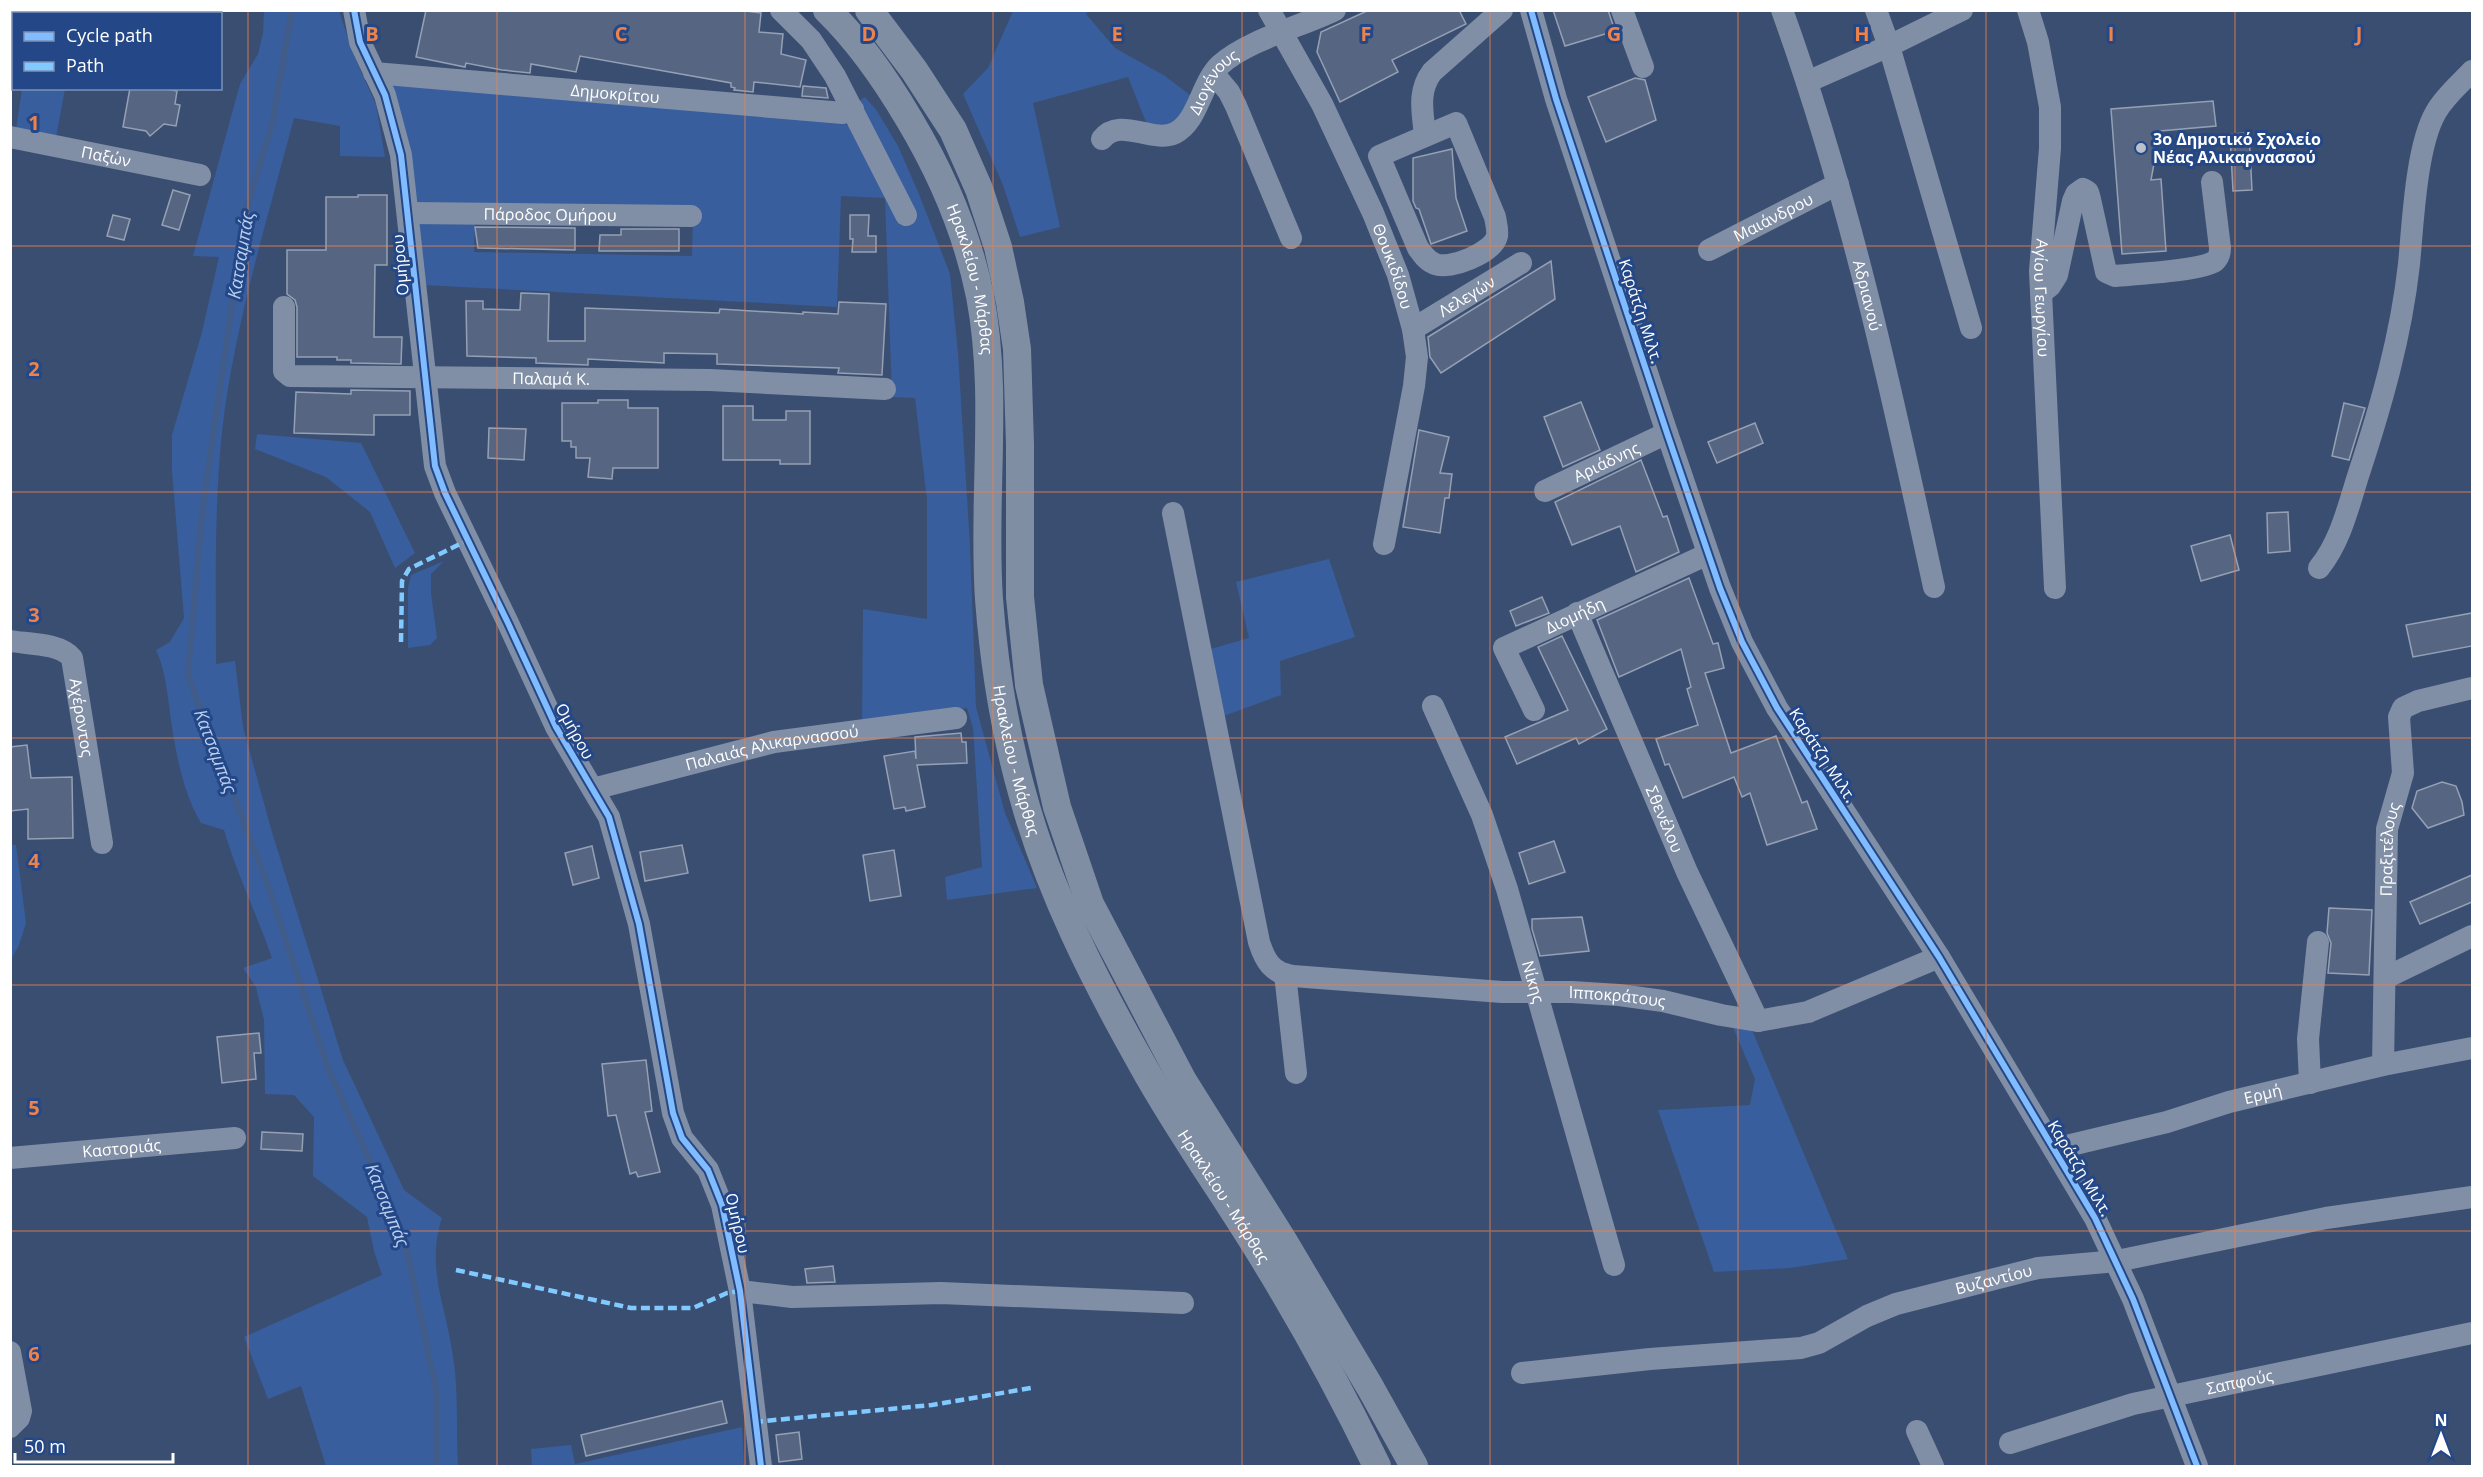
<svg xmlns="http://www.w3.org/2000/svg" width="2483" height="1477" font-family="'Open Sans',sans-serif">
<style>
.green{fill:#385e9d}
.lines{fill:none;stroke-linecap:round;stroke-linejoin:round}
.stream{stroke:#425c89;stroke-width:6}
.building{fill:#566682;stroke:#95a0b4;stroke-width:1.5}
.minor{stroke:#818fa6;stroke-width:22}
.major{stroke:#808ea4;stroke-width:28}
.quiet{stroke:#80caff;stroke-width:4.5;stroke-dasharray:9 4.5;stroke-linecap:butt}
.cycleway-casing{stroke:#244887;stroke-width:10}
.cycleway{stroke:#80bcff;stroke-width:6}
.grid{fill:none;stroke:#ee8249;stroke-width:1.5;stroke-opacity:0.55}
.poi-dot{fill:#bac1cd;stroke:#244887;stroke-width:2}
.labels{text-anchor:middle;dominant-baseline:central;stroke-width:6;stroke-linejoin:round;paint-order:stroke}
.street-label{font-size:16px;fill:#fff;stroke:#244887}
.poi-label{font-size:16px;font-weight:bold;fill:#fff;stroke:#244887;text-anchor:start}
.water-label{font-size:18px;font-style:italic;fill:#bbcff0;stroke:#244887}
.grid-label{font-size:20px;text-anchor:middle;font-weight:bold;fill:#ee8249;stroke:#244887;stroke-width:6;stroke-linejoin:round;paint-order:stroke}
</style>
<rect width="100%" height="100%" fill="#3a4e71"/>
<g class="green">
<polygon points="1088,10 1086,14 1115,48 1165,76 1194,98 1177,125 1148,127 1128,77 1033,103 1060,227 1020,237 1003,185 963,94 988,68 1013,11"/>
<path d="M264 11H339L353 53 376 105 385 157 340 156V126L294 118C267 221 234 326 222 432 214 509 216 586 216 664L235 661 243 727 271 829 343 1060 404 1190 442 1218C426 1266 445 1304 452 1350 459 1388 456 1429 458 1466H326L301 1386 268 1399 244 1337 382 1275 374 1251 367 1217 313 1176 314 1117 294 1095 265 1094 264 1020 256 987 243 968 272 958C257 915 237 874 224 830L201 823C182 791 175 749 170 713 167 691 165 669 156 650L170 642 184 618 172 471V435L202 332 219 257 193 256 240 84 258 54 263 33Z"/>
<polygon points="389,82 838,120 851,127 900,225 912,217 860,100 865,97 877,111 898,146 919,194 950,274 958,353 970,545 976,707 1005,813 1037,888 947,900 945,877 982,867 973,728 967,708 862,722 863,609 927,619 927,500 915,398 892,397 885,198 841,196 837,307 423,285 415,224 475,224 474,252 692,256 693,213 414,204"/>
<polygon points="22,89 65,89 56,137 16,129"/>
<polygon points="257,434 361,443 415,553 395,568 370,512 326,477 255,449"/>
<polygon points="1329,559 1355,637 1280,661 1281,695 1221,717 1207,650 1249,638 1236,582"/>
<polygon points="444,561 431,574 431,593 437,638 430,645 408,648 408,587 411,575"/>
<polygon points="11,845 16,845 26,923 19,945 11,959"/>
<polygon points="1732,1025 1752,1030 1848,1259 1790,1268 1714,1272 1658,1110 1750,1105 1755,1079"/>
<polygon points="742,1427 744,1465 532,1466 531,1449 571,1445 575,1464"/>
</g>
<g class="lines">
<polyline class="stream" points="292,10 272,124 245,214 202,512 188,676 267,883 329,1071 404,1236 436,1390 436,1466"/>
</g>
<g class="building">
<polygon points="426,10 738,10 761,13 759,32 783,34 781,54 806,60 800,87 754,82 753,92 734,90 735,88 731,87 731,83 580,56 576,72 531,64 530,73 502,70 466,63 465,67 416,57"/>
<polygon points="1369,10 1459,10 1466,24 1392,60 1398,72 1340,102 1317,52 1321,32"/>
<polygon points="1553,10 1608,10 1615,31 1565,46"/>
<polygon points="1635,78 1645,80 1656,120 1606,142 1588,97"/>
<polygon points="803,86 826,88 828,98 802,96"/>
<polygon points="130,88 161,88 177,91 175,104 180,105 176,126 164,124 150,136 146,131 123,127"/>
<polygon points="2213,101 2216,126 2160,131 2151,180 2161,179 2166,251 2122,254 2111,109"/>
<polygon points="2249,133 2252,190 2233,191 2230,134"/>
<polygon points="1452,149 1456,198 1467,231 1431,244 1419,209 1416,208 1413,201 1413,158"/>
<polygon points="173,190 190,195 179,230 162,225"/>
<polygon points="358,195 387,195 387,265 375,265 374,337 402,337 401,364 351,363 351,360 337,360 337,357 297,357 297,307 295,300 287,294 287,250 326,250 326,197 358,197"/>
<polygon points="113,215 130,219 124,240 107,236"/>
<polygon points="850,215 869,215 868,236 876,236 876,252 852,252 853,239 850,239"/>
<polygon points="475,227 575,228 575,250 478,248"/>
<polygon points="621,229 679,229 679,251 599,251 600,235 621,235"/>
<polygon points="1551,261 1555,299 1441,373 1430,357 1428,337"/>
<polygon points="521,293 549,294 548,341 585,341 585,308 719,313 720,309 803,314 803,312 838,314 839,302 886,304 882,375 838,373 839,368 717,364 717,354 664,353 664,363 588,359 588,365 536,363 536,358 467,356 466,301 483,301 483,309 520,310"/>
<polygon points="351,390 410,391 410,415 374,415 374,435 294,433 296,392 351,394"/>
<polygon points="598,400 628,400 628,408 658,408 658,468 613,468 612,479 588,477 590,458 576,458 576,447 571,447 571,441 562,441 562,403 598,403"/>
<polygon points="1581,402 1600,450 1563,467 1544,417"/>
<polygon points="2344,403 2365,408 2349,460 2332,456"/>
<polygon points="723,406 753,406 753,420 786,420 786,411 810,411 810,464 780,464 780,460 723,460"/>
<polygon points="1755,423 1763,443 1717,463 1708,442"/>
<polygon points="489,428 526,429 524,460 488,458"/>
<polygon points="1419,430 1449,437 1440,473 1452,474 1449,498 1445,498 1440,533 1403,527"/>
<polygon points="1641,460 1663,517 1667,516 1679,552 1636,572 1620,526 1572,545 1555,502"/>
<polygon points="2288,512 2290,551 2268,553 2267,513"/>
<polygon points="2230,535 2239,570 2201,581 2191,546"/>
<polygon points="1689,578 1713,644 1718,643 1724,668 1705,673 1731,753 1776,736 1802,803 1807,801 1817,829 1767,845 1750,793 1742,797 1734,777 1683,798 1669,764 1665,765 1656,739 1698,725 1687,689 1691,687 1681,649 1619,677 1597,620"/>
<polygon points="1542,597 1549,613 1516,626 1510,611"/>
<polygon points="2472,613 2472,646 2413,657 2406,625"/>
<polygon points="1562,636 1607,729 1579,744 1576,738 1517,764 1505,737 1568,710 1538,647"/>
<polygon points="961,733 962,742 966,742 967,763 917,765 925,807 906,811 905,807 894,809 884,756 915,751 916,759 915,737"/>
<polygon points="27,745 31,778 72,777 73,838 28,839 28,809 10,811 10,747"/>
<polygon points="2442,782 2456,786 2462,802 2464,815 2428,828 2412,808 2417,791"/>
<polygon points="1554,841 1565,872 1529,884 1519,853"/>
<polygon points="682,845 688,873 645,881 640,852"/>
<polygon points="592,846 599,878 573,885 565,853"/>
<polygon points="894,850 901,896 870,901 863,855"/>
<polygon points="2472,875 2472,902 2420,924 2410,902"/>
<polygon points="2329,908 2372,910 2369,975 2328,973 2331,943 2327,933"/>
<polygon points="1582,917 1589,951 1540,956 1532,929 1532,919"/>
<polygon points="259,1033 261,1053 254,1053 256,1079 222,1083 217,1037"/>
<polygon points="646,1060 652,1111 645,1112 660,1172 638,1177 636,1172 630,1174 616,1115 608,1116 602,1064"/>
<polygon points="262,1132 303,1134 302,1151 261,1149"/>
<polygon points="833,1266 835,1282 807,1283 805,1269"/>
<polygon points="722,1401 727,1423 586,1456 581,1435"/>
<polygon points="799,1432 802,1459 779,1462 776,1435"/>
</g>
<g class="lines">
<g class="minor">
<polyline points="354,10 360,42 385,95 401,155 435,466 445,493 508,623 556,727 609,817 639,924 673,1113 682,1138 708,1170 722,1205 740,1291 761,1466"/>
<polyline points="781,10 811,40 835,76 906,215"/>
<path id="s1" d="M1269 10 1322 104 1373 213 1398 275 1413 329 1417 357 1414 386 1384 544"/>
<polyline points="1531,10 1556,99 1667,433 1720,588 1742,642 1777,708 1939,957 2095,1218 2133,1299 2197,1466"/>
<polyline points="1622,10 1643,67"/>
<path id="s2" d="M1782 10C1850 198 1892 393 1934 587"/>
<polyline points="1876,10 1889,46 1971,328"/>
<path id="s3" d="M2028 10 2038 42 2050 107V148L2040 271 2055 588"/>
<path id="s4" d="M374 73 843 113 853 109"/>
<polyline points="1214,74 1229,92 1236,106 1291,238"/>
<polyline points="1807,82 1889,46 1962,10"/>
<path d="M1456 123 1495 217C1496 223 1498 230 1497 236 1493 253 1450 270 1435 264 1427 261 1423 255 1418 248L1379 156Z"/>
<path d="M1425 136C1423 113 1417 92 1432 72L1502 10"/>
<path id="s5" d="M10 137 200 175"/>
<path id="s6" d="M1102 139C1120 116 1152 144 1175 133 1198 122 1201 83 1220 65 1246 41 1302 26 1335 10"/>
<path id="s7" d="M409 213 691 216"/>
<path id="s8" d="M1709 250 1838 184"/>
<path d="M2041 293 2050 286 2057 275 2073 201 2076 194 2083 189 2088 192 2090 199 2106 272 2115 276C2135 274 2201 271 2215 261 2219 257 2220 254 2220 248L2212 182"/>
<path id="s9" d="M284 307V371L290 376 710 380 885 389"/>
<path id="s10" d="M1413 329 1521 263"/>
<path id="s11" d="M1545 491 1667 433"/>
<path id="s12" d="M1173 513 1259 942C1265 961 1272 973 1293 976L1502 992H1572L1619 995 1663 1001 1721 1015 1758 1021 1808 1012 1939 957"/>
<path d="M2319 568C2340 542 2348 508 2358 476 2381 406 2401 337 2409 264 2413 223 2416 146 2436 112 2445 96 2460 84 2472 71"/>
<path id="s13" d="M1577 613 1687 872 1758 1021"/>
<path id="s14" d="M10 641C28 644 60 643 72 658L102 843"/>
<path id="s15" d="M1433 706 1482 815 1507 889 1614 1265"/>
<path id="s16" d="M1534 710 1504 648 1708 554"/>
<path id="s17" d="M593 789 774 742 956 718"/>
<polyline points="1285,974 1296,1073"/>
<polyline points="2385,978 2472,936"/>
<path id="s18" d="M2383 1065 2387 829 2403 773 2399 717 2403 708 2418 701 2472 688"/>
<polyline points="2310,1083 2308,1039 2318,942"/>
<path id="s19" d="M2054 1149 2167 1122 2229 1102 2383 1065 2472 1048"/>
<path id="s20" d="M10 1158 235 1138"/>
<polyline points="740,1291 792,1297 941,1293 1183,1303"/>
<polyline points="10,1352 21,1411 19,1418 10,1427"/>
<path id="s21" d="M1522 1373 1650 1359 1801 1348 1819 1343 1867 1316 1896 1304 2038 1268 2117 1261 2326 1218 2472 1197"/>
<polyline points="1917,1431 1933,1466"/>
<path id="s22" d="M2010 1443 2133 1404 2472 1333"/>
</g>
<g class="major">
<path id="s23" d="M827 10C860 42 886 80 909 119 942 174 967 232 980 296 999 395 982 499 989 599 994 665 1005 733 1023 796 1049 891 1095 981 1143 1066 1179 1131 1223 1192 1262 1256 1304 1324 1342 1394 1377 1466"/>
<polyline points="869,10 914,70 953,130 979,189 998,247 1010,302 1017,349 1020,445 1020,597 1029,685 1057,807 1090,904 1183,1081 1284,1242 1370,1387 1414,1466"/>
</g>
<g class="quiet">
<polyline points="401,642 402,581 409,569 468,540"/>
<polyline points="456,1270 631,1308 693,1308 727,1293 740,1291"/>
<polyline points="754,1422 932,1405 1031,1388"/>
</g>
<g class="cycleway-casing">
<g id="cycleway">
<polyline points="354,10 360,42 385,95 401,155 435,466 445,493 508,623 556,727 609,817 639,924 673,1113 682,1138 708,1170 722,1205 740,1291 761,1466"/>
<polyline points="1531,10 1556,99 1667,433 1720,588 1742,642 1777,708 1939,957 2095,1218 2133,1299 2197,1466"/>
</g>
</g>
<use href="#cycleway" class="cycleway"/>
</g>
<path class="grid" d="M248 10V1466M497 10V1466M745 10V1466M993 10V1466M1242 10V1466M1490 10V1466M1738 10V1466M1986 10V1466M2235 10V1466M10 246H2472M10 492H2472M10 738H2472M10 985H2472M10 1231H2472"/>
<circle class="poi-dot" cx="2141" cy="148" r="6"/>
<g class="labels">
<g class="street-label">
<text stroke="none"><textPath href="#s6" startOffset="142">Διογένους</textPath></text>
<text stroke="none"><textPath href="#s4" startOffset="242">Δημοκρίτου</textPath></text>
<text stroke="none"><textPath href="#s5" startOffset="98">Παξών</textPath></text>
<text stroke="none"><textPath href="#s7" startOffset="141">Πάροδος Ομήρου</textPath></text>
<text stroke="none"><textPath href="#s8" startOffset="72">Μαιάνδρου</textPath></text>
<text transform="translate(400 265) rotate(-95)">Ομήρου</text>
<text stroke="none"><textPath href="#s1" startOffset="285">Θουκιδίδου</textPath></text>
<text stroke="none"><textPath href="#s23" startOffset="310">Ηρακλείου - Μάρθας</textPath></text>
<text stroke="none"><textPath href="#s10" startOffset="63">Λελεγών</textPath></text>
<text stroke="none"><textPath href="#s2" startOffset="298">Αδριανού</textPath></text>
<text stroke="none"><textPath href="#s3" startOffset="291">Αγίου Γεωργίου</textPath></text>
<text transform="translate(1641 311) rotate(72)">Καράτζη Μιλτ.</text>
<text stroke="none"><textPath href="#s9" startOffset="333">Παλαμά Κ.</textPath></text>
<text stroke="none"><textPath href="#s11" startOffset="68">Αριάδνης</textPath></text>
<text stroke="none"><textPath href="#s16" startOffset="147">Διομήδη</textPath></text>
<text stroke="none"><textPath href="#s14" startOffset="126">Αχέροντος</textPath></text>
<text transform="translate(575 731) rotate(61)">Ομήρου</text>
<text stroke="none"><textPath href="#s17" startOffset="184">Παλαιάς Αλικαρνασσού</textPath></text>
<text transform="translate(1823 755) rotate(57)">Καράτζη Μιλτ.</text>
<text stroke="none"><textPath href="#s23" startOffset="796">Ηρακλείου - Μάρθας</textPath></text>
<text stroke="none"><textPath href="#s13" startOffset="224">Σθενέλου</textPath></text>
<text stroke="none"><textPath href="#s18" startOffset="216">Πραξιτέλους</textPath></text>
<text stroke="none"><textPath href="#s15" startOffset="294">Νίκης</textPath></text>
<text stroke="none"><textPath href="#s12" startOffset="814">Ιπποκράτους</textPath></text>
<text stroke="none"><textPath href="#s19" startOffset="216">Ερμή</textPath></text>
<text stroke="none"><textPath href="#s20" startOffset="112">Καστοριάς</textPath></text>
<text transform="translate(2080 1168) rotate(59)">Καράτζη Μιλτ.</text>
<text stroke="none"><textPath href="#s23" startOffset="1282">Ηρακλείου - Μάρθας</textPath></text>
<text transform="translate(738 1223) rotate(77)">Ομήρου</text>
<text stroke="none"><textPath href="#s21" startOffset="486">Βυζαντίου</textPath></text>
<text stroke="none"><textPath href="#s22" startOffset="238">Σαπφούς</textPath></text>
</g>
<g class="poi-label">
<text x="2153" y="139">3ο Δημοτικό Σχολείο<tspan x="2153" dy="18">Νέας Αλικαρνασσού</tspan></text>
</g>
<g class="water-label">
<text transform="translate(240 255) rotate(-81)">Κατσαμπάς</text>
<text transform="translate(216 751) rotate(69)">Κατσαμπάς</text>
<text transform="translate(388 1205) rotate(68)">Κατσαμπάς</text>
</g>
</g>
<g class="grid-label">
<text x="372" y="41">B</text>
<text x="621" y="41">C</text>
<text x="869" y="41">D</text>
<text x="1117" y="41">E</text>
<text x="1366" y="41">F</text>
<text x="1614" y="41">G</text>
<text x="1862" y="41">H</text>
<text x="2111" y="41">I</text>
<text x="2359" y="41">J</text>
<text x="34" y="130">1</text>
<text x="34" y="376">2</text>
<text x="34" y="622">3</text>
<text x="34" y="868">4</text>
<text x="34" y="1115">5</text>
<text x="34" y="1361">6</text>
</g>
<rect width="2483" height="1477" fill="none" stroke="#ffffff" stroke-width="24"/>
<rect x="12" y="12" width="210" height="78" fill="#244887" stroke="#7c91b7" stroke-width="1.5"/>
<rect x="24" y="32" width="30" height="9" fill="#80bcff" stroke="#7c91b7" stroke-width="1.5"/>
<text x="66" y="42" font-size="18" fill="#ffffff">Cycle path</text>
<rect x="24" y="62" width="30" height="9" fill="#80caff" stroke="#7c91b7" stroke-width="1.5"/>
<text x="66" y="72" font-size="18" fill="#ffffff">Path</text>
<g transform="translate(2441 1435)" stroke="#244887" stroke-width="4.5" paint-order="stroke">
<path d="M0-4.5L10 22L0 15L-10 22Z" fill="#ffffff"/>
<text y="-9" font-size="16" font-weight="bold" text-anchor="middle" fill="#ffffff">N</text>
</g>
<path d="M15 1453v9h158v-9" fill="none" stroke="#ffffff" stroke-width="3"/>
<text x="24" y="1453" font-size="18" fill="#ffffff" stroke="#244887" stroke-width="4.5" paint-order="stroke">50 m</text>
</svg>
